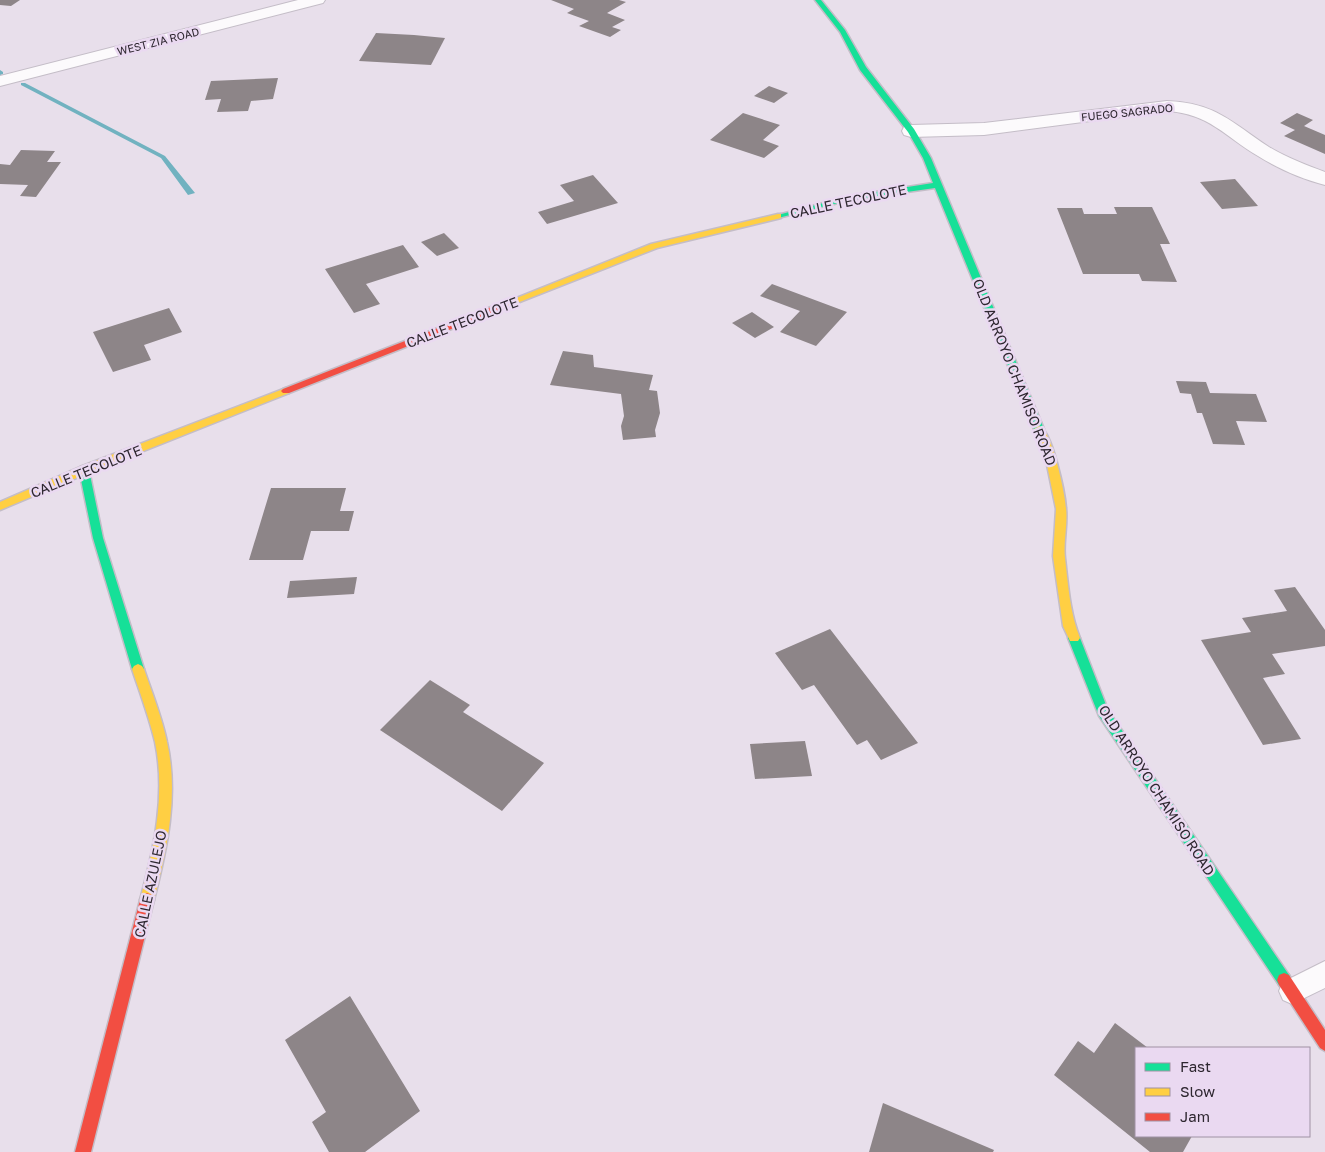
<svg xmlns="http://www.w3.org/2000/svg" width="1325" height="1152" font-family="'Golos Text',sans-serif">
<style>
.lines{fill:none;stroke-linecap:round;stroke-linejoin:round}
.stream{fill:#71b2c0;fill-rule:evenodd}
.building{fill:#8d8588}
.lane-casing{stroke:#c4bdc7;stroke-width:2}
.street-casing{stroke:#c4bdc7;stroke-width:2}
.fast-casing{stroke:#c4bdc7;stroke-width:3}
.slow-casing{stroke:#c4bdc7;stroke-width:3}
.jam-casing{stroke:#c4bdc7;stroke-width:3}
.lane{fill:#fcfafc;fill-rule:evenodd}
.street{fill:#fcfafc;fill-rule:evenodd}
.fast{fill:#16e098;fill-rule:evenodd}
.slow{fill:#ffcf43;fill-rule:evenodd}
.jam{fill:#f24e42;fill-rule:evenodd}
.labels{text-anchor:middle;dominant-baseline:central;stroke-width:5;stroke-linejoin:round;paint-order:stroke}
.far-street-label{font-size:11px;fill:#2e2730;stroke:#ead9f1}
.street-label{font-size:14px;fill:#2e2730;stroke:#ead9f1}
</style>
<rect width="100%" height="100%" fill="#e8dfeb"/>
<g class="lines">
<g class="stream">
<polygon points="0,70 3,72 3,74 0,75"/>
<polygon points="21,83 25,83 165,156 195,193 188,195 161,158 21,85"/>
</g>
</g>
<g class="building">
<polygon points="0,0 20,0 11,6 0,5"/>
<polygon points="551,0 619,0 626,2 607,13 625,20 612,27 621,30 610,37 579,26 589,21 567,13 574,9"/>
<polygon points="376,33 414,35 445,38 431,65 359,61"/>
<polygon points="278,78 273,99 251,101 248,111 217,112 221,99 205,100 211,81"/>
<polygon points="769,86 788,93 774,103 754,96"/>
<polygon points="743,113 780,125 763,140 779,146 764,158 710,140"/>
<polygon points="1297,113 1313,120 1304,126 1325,135 1325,154 1284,136 1295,130 1280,123"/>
<polygon points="21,150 55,151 47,162 61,162 36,197 20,196 28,185 0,184 0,164 10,165"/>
<polygon points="593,175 618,203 547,224 538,212 574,201 560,185"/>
<polygon points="1235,179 1258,206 1222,209 1200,182"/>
<polygon points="1114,207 1152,207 1170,244 1160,244 1177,282 1142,281 1139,274 1083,274 1057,208 1082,208 1084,214 1117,214"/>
<polygon points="444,233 459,248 437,256 421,242"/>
<polygon points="403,245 419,267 366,284 380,304 354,313 325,269"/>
<polygon points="772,284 847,312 816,346 780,332 800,311 760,296"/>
<polygon points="169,308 182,332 144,345 151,360 113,372 93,332"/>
<polygon points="752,312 774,327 755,338 732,323"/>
<polygon points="563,351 593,355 594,367 653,375 649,390 657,391 660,413 655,430 656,437 623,440 621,426 624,416 621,394 550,385"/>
<polygon points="1176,381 1206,382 1210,393 1256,394 1267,422 1236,421 1245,445 1213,444 1202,413 1197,413 1191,394 1180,393"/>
<polygon points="271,488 346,488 340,511 354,511 349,531 311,531 303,560 249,560"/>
<polygon points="357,577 354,594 287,598 290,581"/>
<polygon points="1295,587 1325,630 1325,646 1272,654 1285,674 1263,678 1301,739 1263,745 1201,640 1251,632 1242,618 1287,611 1274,590"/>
<polygon points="830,629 918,743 881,760 867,740 857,745 814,685 802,690 775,653"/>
<polygon points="430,680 470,705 463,712 544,763 502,811 380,730"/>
<polygon points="805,741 812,776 755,779 750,744"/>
<polygon points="350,996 420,1111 365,1152 329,1152 312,1122 326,1112 285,1040"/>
<polygon points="1115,1023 1148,1048 1136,1048 1136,1136 1192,1136 1183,1152 1150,1152 1054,1075 1078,1041 1094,1053"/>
<polygon points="883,1103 994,1150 993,1152 869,1152"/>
</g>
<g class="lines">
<g class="lane-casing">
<polygon id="lane" points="1325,961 1325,988 1292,1004 1283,1000 1279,991 1283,982"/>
</g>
<g class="street-casing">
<g id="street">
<polygon points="298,0 325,0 323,3 0,86 0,76"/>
<path d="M1167 101C1216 103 1231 122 1269 147 1287 158 1306 165 1325 172V185C1302 179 1279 169 1258 156 1224 136 1210 114 1167 111L984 135 911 137 904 135 902 131 904 127 911 125 984 123Z"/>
</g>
</g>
<g class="fast-casing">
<g id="fast">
<polygon points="815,0 821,0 845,30 866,67 914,129 931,158 1044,429 1043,431 1039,432 1034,429 935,188 850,200 778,218 774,216 850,196 933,183 923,158 908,132 860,70 840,32"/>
<polygon points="84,466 89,470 103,538 144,669 142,672 138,674 134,672 132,669 93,538 79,470"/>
<polygon points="1074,633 1078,635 1080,638 1108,710 1289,975 1291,980 1289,985 1284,987 1279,985 1099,716 1068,638 1070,635"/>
</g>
</g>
<g class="slow-casing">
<g id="slow">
<polygon points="778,214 781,214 781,218 657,248 507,307 501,307 499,305 651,244"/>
<polygon points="286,388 289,389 291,391 289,393 88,473 0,510 0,502 80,467"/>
<path d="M1039 426C1052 430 1065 493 1066 508 1068 525 1063 542 1065 558 1068 584 1070 614 1080 638L1078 641H1070L1063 626 1053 556 1056 509 1045 455 1034 429Z"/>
<path d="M138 664 142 666 144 669C152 693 162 717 167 742 179 795 167 849 154 900L152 905 147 907 142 905 140 900C154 849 166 795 155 742 149 717 140 693 132 669L134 666Z"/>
</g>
</g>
<g class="jam-casing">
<g id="jam">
<polygon points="504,302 507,303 507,307 289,393 283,393 281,391 283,389"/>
<polygon points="147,893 152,895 154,900 91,1152 75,1152 140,900 142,895"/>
<polygon points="1284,973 1289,975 1325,1030 1325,1051 1320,1048 1279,985 1277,980 1279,975"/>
</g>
</g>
<use href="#lane" class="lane"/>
<use href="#street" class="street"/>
<use href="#fast" class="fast"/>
<use href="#slow" class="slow"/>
<use href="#jam" class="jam"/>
</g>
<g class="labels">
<g class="far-street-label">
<text transform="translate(158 41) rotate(-14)">WEST ZIA ROAD</text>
<text transform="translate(1127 112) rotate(-6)">FUEGO SAGRADO</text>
</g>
<g class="street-label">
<text transform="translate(848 201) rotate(-12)">CALLE TECOLOTE</text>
<text transform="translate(462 322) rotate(-21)">CALLE TECOLOTE</text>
<text transform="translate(1015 372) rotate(68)">OLD ARROYO CHAMISO ROAD</text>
<text transform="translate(86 471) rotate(-22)">CALLE TECOLOTE</text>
<text transform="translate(1157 790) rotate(57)">OLD ARROYO CHAMISO ROAD</text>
<text transform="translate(150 884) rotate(-78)">CALLE AZULEJO</text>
</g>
</g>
<rect x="1135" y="1047" width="175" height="90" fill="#ead9f1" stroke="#9f92a4"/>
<rect x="1145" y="1063" width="25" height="8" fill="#16e098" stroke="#9f92a4"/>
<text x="1180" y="1072" font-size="15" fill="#2e2730">Fast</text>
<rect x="1145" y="1088" width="25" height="8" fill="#ffcf43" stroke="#9f92a4"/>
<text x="1180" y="1097" font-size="15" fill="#2e2730">Slow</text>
<rect x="1145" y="1113" width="25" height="8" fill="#f24e42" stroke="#9f92a4"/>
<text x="1180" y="1122" font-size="15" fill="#2e2730">Jam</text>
</svg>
